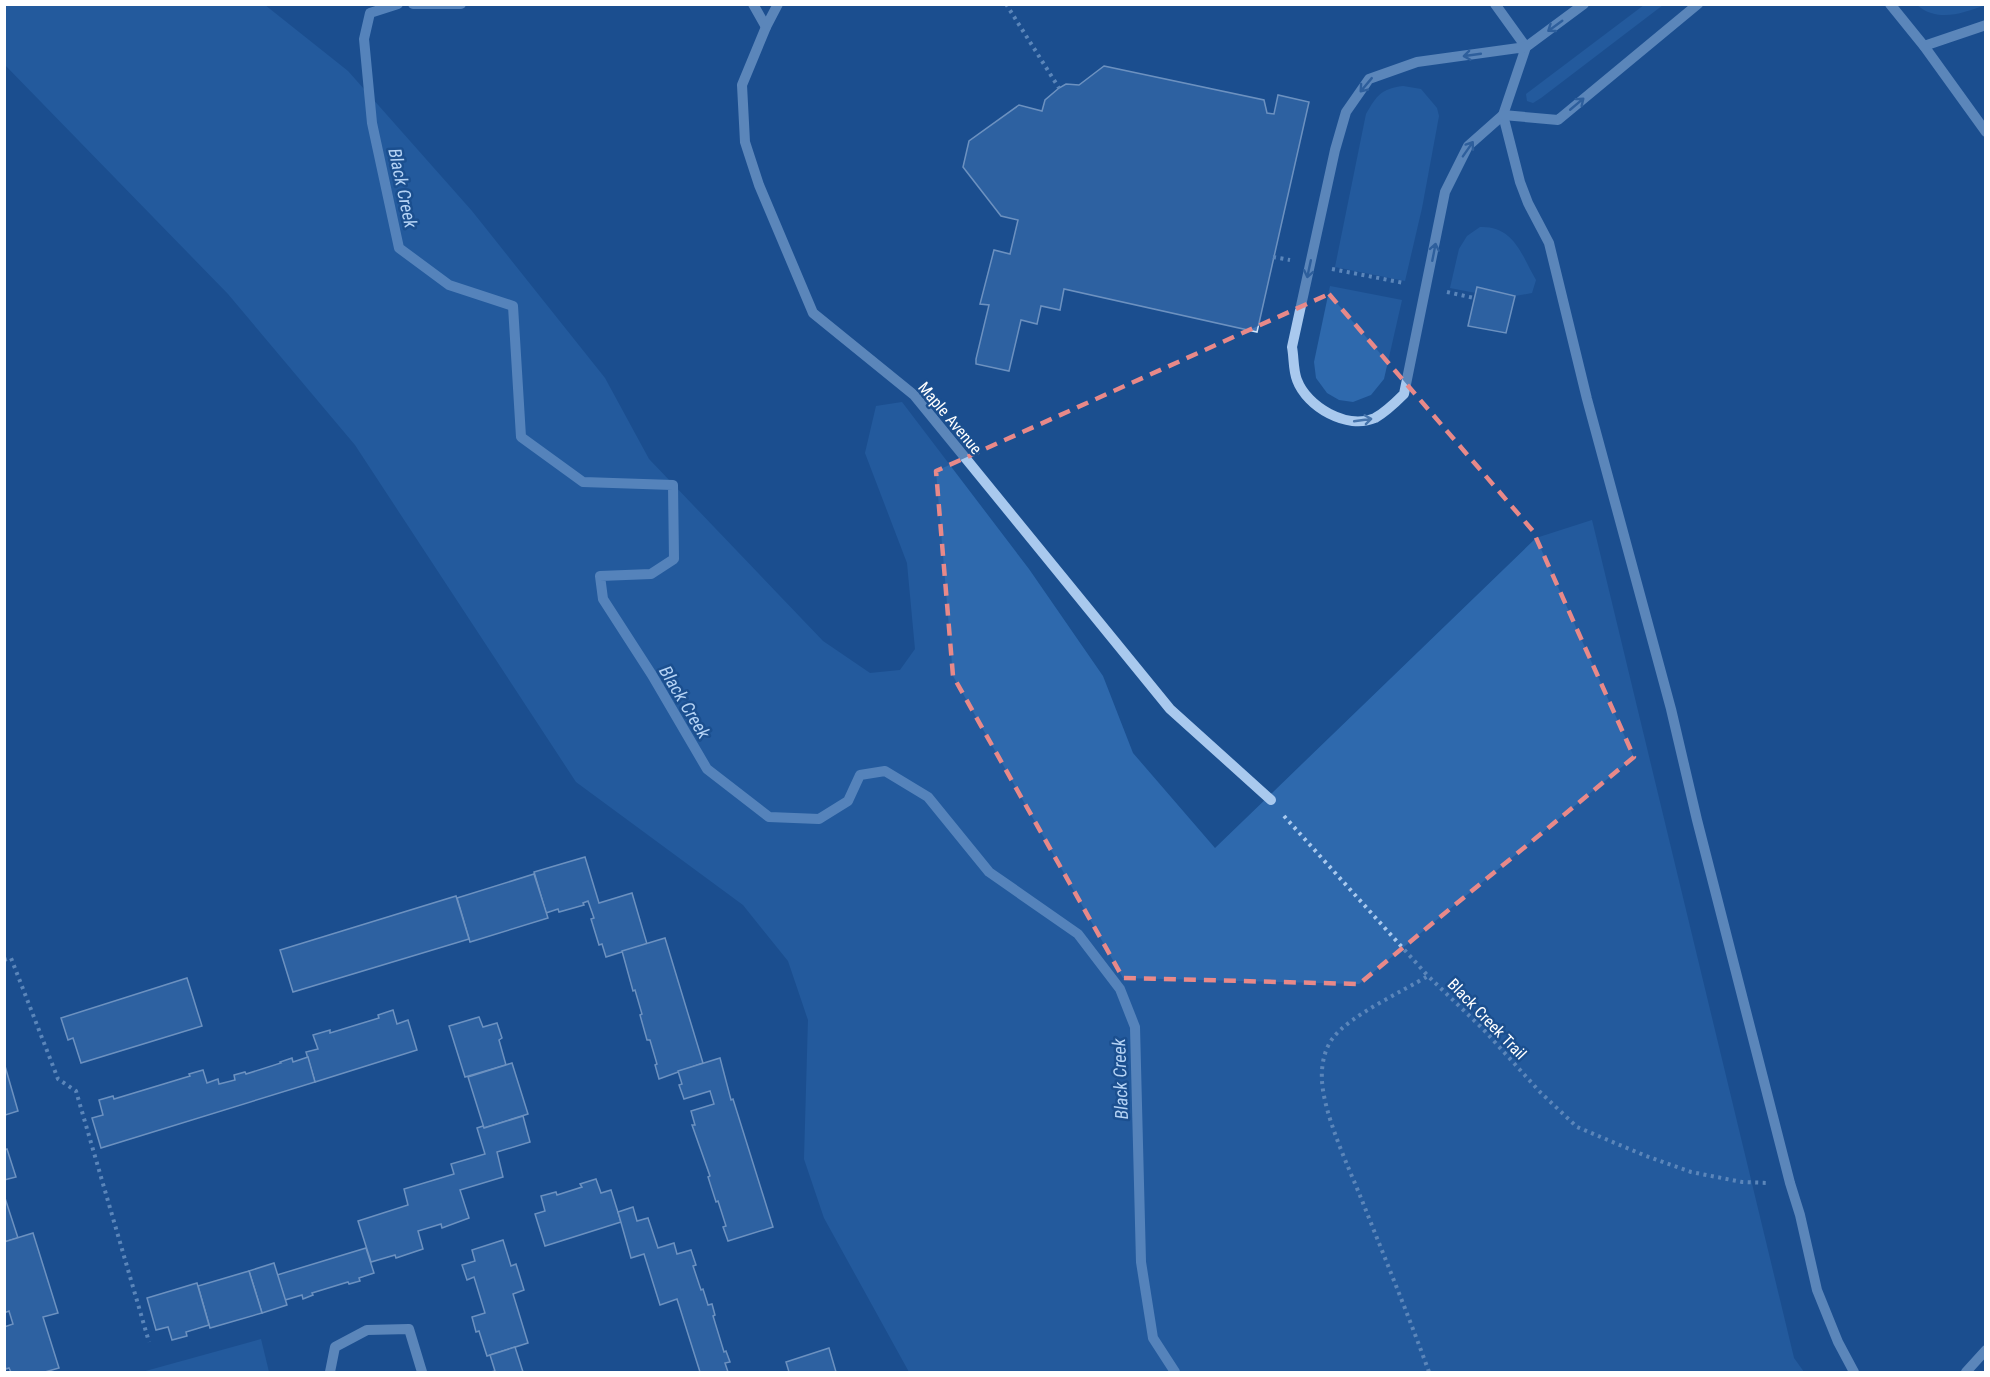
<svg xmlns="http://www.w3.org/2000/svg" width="1990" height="1377" font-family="'Roboto Condensed',sans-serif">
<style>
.green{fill:#2e69ad}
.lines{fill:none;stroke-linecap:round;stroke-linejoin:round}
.stream{stroke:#9cc4f0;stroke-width:10}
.building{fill:#4478b7;stroke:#cfe3fa;stroke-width:1.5}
.path{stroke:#a9c9ee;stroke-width:4;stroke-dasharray:3 4.5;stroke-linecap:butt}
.minor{stroke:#a9c9ee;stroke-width:10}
.oneway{stroke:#4674ac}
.marked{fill:none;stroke:#e88989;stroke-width:4.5;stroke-dasharray:12 8;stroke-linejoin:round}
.labels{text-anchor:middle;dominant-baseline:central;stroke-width:5;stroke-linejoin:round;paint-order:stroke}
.street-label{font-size:16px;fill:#fff;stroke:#1b4f8f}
.water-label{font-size:18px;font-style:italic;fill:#b5d3f5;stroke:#1b4f8f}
</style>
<rect width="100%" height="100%" fill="#1b4f8f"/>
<g class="green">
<polygon points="5,5 265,5 348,71 472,211 605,378 649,459 823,641 870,673 900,670 915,649 907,563 865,453 876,406 902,402 1029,569 1103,676 1133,753 1215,848 1536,538 1592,520 1794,1358 1804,1372 909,1372 824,1218 804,1159 808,1020 788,961 743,905 576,782 355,445 228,294 5,65"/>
<polygon points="1644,5 1663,5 1541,98 1533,103 1527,101 1526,94"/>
<path d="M1917 5 1985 4 1986 5C1962 13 1938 23 1917 5Z"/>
<path d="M1403 86 1421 89 1437 108 1439 116 1422 208 1405 281 1335 267 1366 114C1377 95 1381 89 1403 86Z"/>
<path d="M1480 227C1514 226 1521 254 1536 280L1532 293 1515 296 1477 287 1476 293 1450 288 1459 249 1467 236Z"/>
<polygon points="1330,286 1402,300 1384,379 1371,395 1353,402 1339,400 1327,393 1316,378 1314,362"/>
<polygon points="261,1339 269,1372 142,1372"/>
</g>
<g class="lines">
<g class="stream">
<polyline points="398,4 370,13 364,39 372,123 399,248 449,285 513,306 521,437 583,482 673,485 674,559 651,574 600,576 603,599 652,675 707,769 769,817 819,819 848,801 860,775 885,771 928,797 989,872 1078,934 1120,989 1135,1027 1141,1262 1153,1338 1175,1372"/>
<polyline points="413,4 461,4"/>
</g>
</g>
<g class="building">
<polygon points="1104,66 1264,100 1267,113 1274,114 1278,95 1309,102 1257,332 1064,289 1060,310 1041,306 1037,324 1021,320 1009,371 976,364 976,359 989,305 980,304 994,250 1010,254 1018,220 1001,216 963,167 969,141 1019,105 1042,111 1045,100 1059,88 1066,84 1079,85"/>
<polygon points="1477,287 1515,296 1506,333 1468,326"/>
<polygon points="585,857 599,903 632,893 647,944 606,957 602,944 599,945 591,919 594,918 588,901 583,903 584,905 559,912 558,909 546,913 534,872"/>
<polygon points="534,874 548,918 470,942 457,898"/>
<polygon points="456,896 469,939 293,992 280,950"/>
<polygon points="665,938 703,1063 659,1079 655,1065 657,1064 650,1040 647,1040 640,1015 642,1014 635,990 633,991 622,951"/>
<polygon points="187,978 202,1026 81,1063 73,1038 68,1040 61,1018"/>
<polygon points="393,1010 397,1024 408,1020 417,1050 315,1082 306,1052 318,1049 313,1035 330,1030 330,1033 379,1018 378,1015"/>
<polygon points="479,1017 483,1027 497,1023 502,1038 499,1040 506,1065 465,1077 449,1026"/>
<polygon points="308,1057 315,1082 101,1148 92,1118 103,1115 99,1100 113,1096 114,1099 190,1076 189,1074 203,1070 207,1083 218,1079 219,1084 235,1080 234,1075 245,1072 246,1074 281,1063 280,1062 292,1058 293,1062"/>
<polygon points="720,1058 731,1100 733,1099 773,1227 728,1241 723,1227 726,1226 718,1201 716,1202 708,1177 710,1176 692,1125 695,1125 691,1111 714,1104 710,1091 684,1099 679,1085 682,1084 678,1071"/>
<polygon points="512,1063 528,1114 484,1128 468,1077"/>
<polygon points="5,1066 18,1111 5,1115 4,1119"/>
<polygon points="523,1116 530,1142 497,1152 503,1177 460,1190 469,1218 442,1228 441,1224 418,1231 423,1249 396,1258 395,1255 371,1262 358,1221 408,1205 404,1189 454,1174 451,1164 485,1154 477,1128 483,1126 484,1128"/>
<polygon points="7,1149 16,1177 4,1180 4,1150"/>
<polygon points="596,1179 601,1193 611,1190 621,1222 545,1246 535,1214 545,1211 541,1196 556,1192 557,1195 582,1187 580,1184"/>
<polygon points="4,1195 18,1238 4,1242"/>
<polygon points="633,1207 637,1221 648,1218 658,1248 674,1243 677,1254 691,1250 696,1265 693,1266 701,1290 703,1289 708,1305 712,1304 715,1315 713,1316 724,1352 726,1351 730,1362 725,1363 728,1372 700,1372 677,1299 660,1305 644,1254 631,1258 618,1212"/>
<polygon points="33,1233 58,1313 43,1317 59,1368 45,1372 11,1372 9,1368 6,1369 4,1363 4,1327 13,1324 9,1311 4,1313 4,1242"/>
<polygon points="503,1240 511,1266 516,1264 524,1290 513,1294 528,1343 487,1356 479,1331 476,1332 472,1317 485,1313 474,1277 467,1280 462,1265 475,1261 472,1250"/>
<polygon points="366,1248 374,1273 359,1278 360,1281 349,1284 348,1282 312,1293 313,1295 303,1299 302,1295 285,1300 277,1275"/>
<polygon points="274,1263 287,1305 262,1313 249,1271"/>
<polygon points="249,1271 262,1313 210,1328 198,1286"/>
<polygon points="197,1283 209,1325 186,1332 187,1336 172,1340 168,1327 156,1330 147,1298"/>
<polygon points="515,1347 523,1372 491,1372 495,1371 490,1355"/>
<polygon points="829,1348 836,1372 789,1372 786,1362"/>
</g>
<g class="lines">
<g class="path">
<polyline points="1006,4 1059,88"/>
<polyline points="1273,257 1290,260"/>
<polyline points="1332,269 1404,283"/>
<polyline points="1447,292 1474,298"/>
<polyline points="1284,816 1428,976"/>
<polyline points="4,960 11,958 58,1079 76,1091 149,1342"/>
<path d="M1429 1372C1408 1314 1384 1256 1361 1198 1348 1166 1324 1115 1322 1081 1321 1067 1324 1049 1333 1038 1349 1016 1403 991 1428 976L1483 1029 1540 1092 1577 1127 1646 1156 1691 1172 1742 1182 1768 1183"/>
</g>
<g class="minor">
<polyline points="753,4 766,27"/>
<polyline points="778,4 766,27 742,85 745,142 759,185 813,313 914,395 1170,709 1271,800"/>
<polyline points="1495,4 1526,47"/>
<polyline points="1890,4 1924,46 1986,132"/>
<polyline points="1924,46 1986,25"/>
<path d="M1526 47 1503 115 1468 146 1445 192 1404 394C1395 403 1386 412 1375 418 1347 430 1307 407 1297 380 1293 370 1294 357 1292 347L1335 150 1346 112 1369 79 1417 62 1526 47 1584 4"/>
<polyline points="1503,115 1520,182 1528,203 1549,243 1587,399 1671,709 1697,820 1790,1183 1800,1215 1817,1290 1838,1342 1854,1372"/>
<polyline points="1503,115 1558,120 1698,4"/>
<polyline points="330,1372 335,1347 367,1330 409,1329 422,1372"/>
<polyline points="1966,1372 1986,1350"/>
</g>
</g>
<defs><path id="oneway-shaft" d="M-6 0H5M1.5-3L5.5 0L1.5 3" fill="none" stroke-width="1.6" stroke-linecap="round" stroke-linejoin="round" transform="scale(1.5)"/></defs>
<g class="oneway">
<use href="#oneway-shaft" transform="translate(1555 26) rotate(144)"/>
<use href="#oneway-shaft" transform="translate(1472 55) rotate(172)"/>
<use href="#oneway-shaft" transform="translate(1366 85) rotate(130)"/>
<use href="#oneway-shaft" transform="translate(1577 104) rotate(-40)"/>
<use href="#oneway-shaft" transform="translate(1468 149) rotate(-55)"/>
<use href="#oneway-shaft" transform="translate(1434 252) rotate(-79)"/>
<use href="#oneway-shaft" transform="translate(1309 269) rotate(102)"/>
<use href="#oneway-shaft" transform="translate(1363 420) rotate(-8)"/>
</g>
<path d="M0 0H1990V1377H0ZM1329 294 1533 531 1634 757 1359 984 1123 978 953 676 936 471Z" fill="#1b4f8f" fill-opacity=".55" fill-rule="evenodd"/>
<path class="marked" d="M1329 294 1533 531 1634 757 1359 984 1123 978 953 676 936 471Z"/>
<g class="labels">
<g class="street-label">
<text transform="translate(950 418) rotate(50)">Maple Avenue</text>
<text transform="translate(1487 1019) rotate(46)">Black Creek Trail</text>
</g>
<g class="water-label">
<text transform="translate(403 188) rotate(78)">Black Creek</text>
<text transform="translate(685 702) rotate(59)">Black Creek</text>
<text transform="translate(1120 1079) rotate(-92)">Black Creek</text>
</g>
</g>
<rect width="1990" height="1377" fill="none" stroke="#ffffff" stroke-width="12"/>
</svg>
